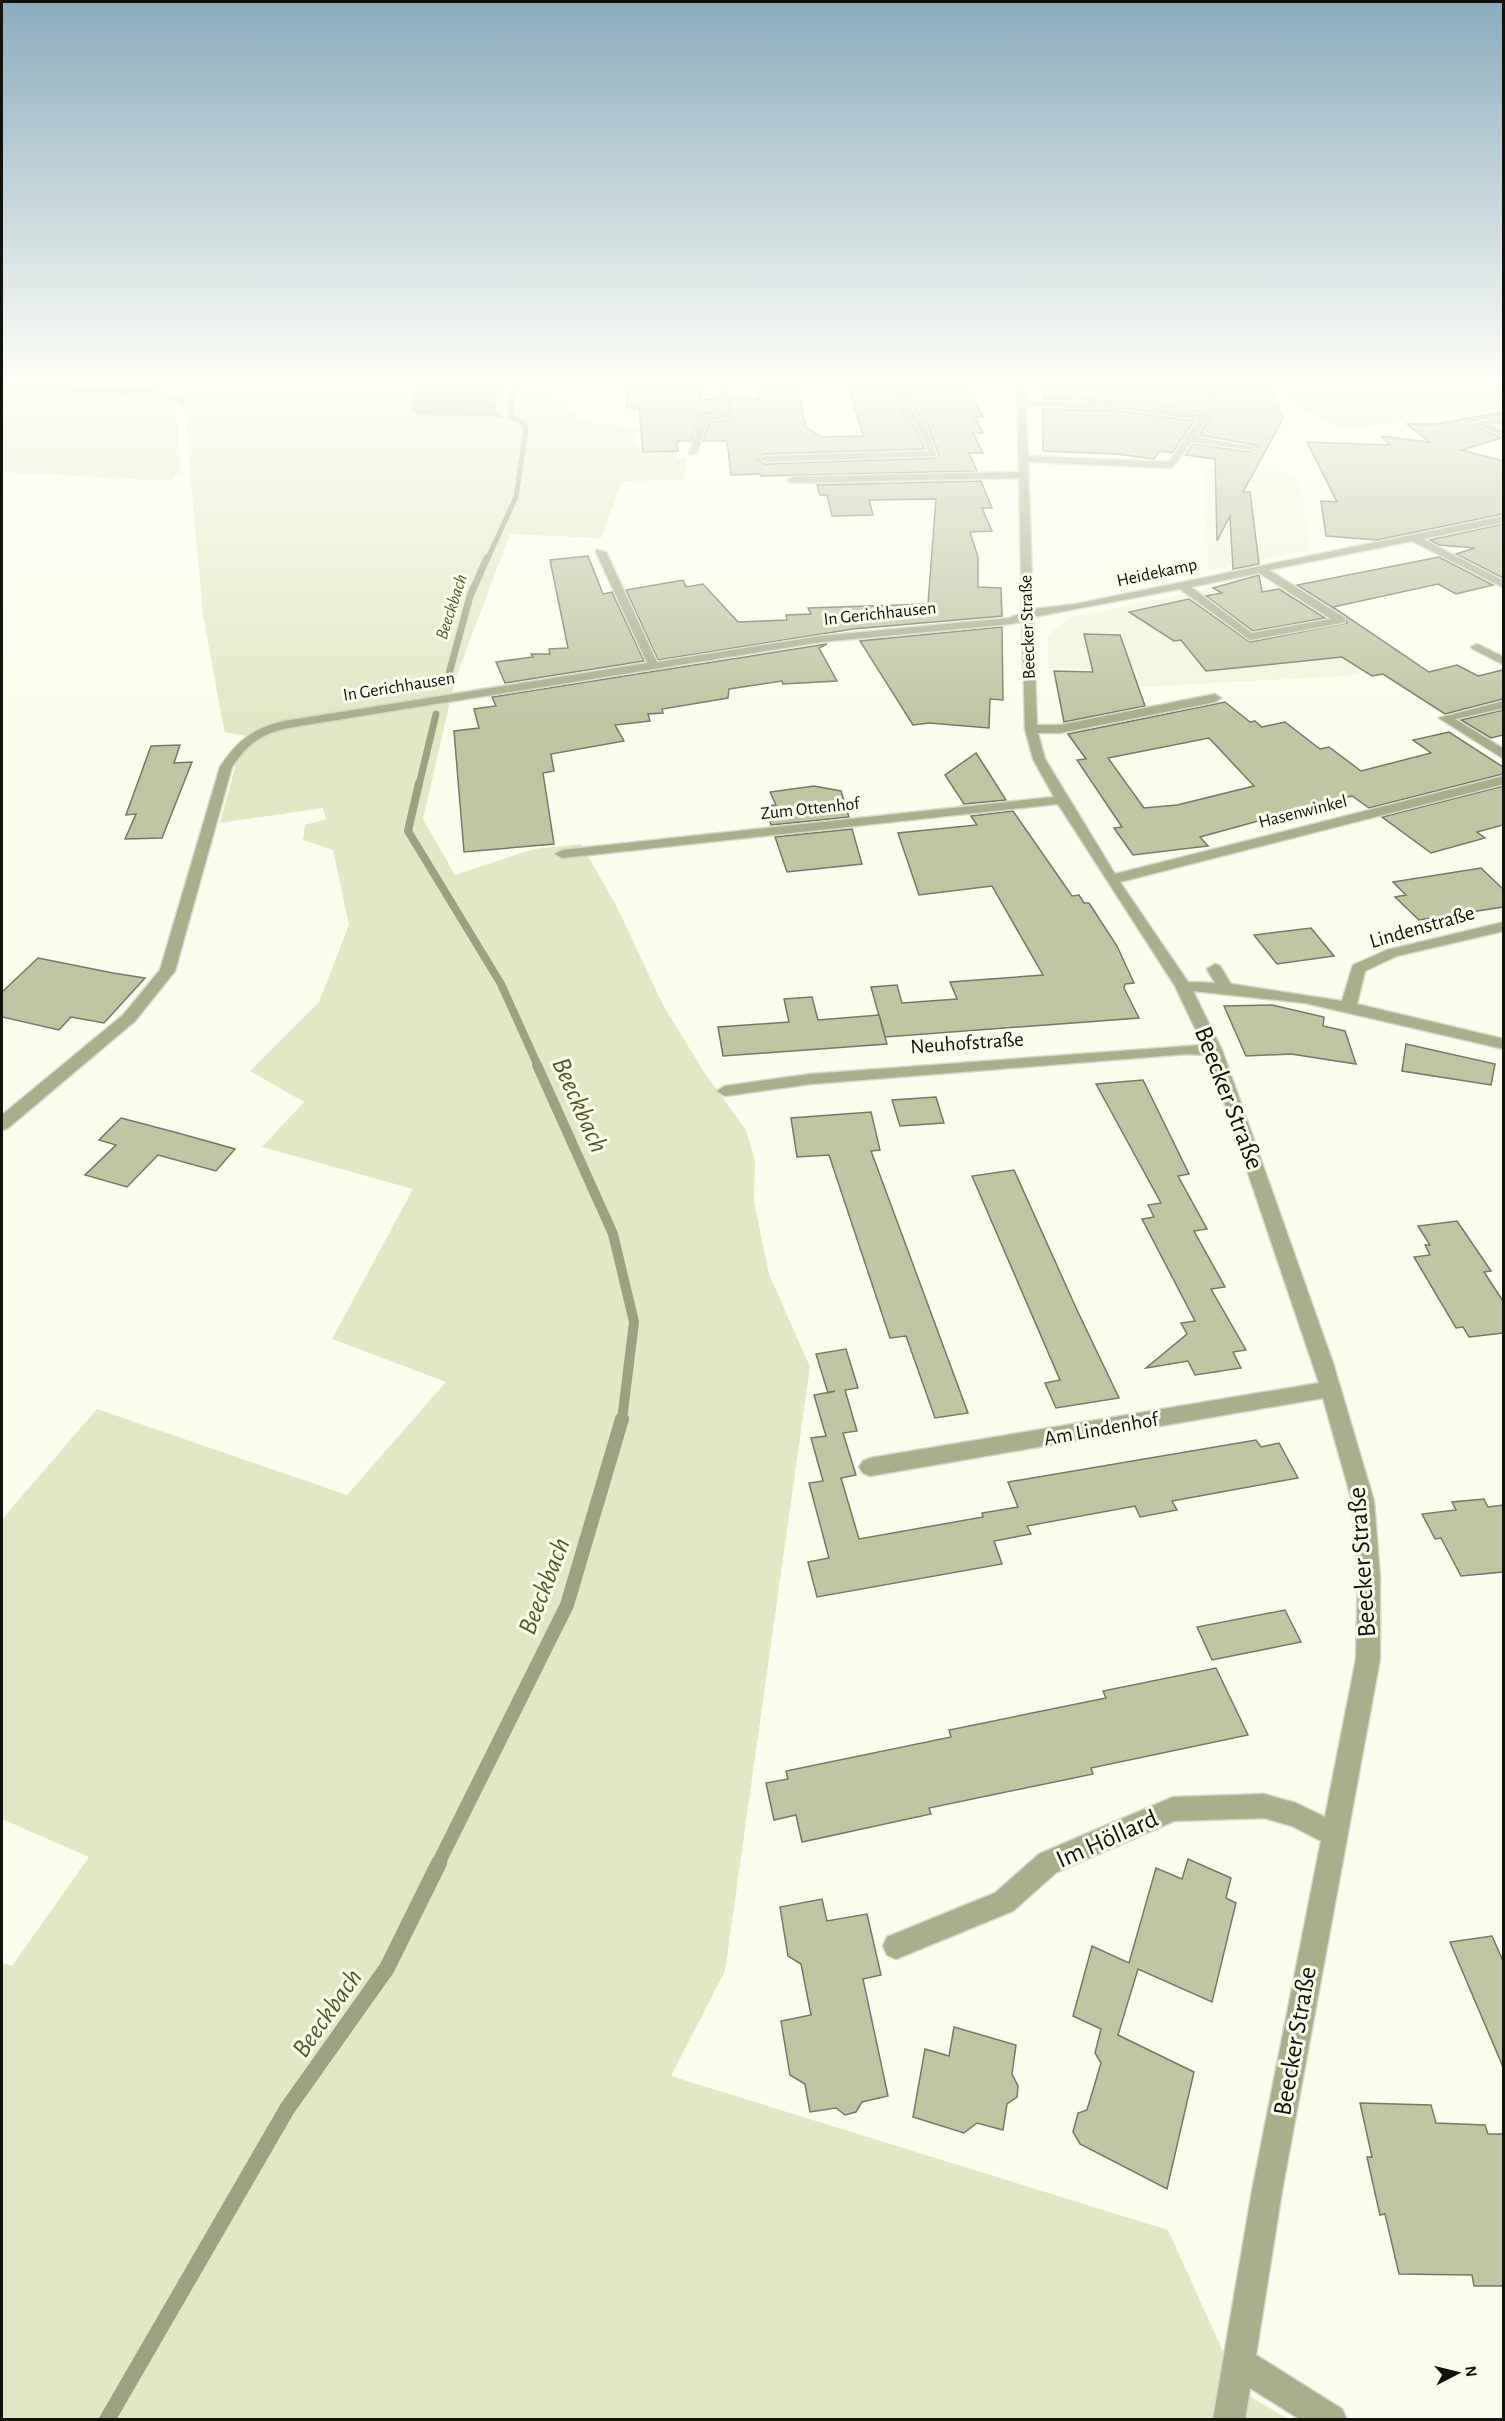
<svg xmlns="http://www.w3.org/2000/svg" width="1505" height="2421" font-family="'Alegreya Sans',sans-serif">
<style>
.built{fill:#f2f5dc}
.green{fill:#e3e7c4}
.water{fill:#9da17f}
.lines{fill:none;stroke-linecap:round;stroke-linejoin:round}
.stream-far5{stroke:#9da17f;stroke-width:5}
.stream-far4{stroke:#9da17f;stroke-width:7}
.stream-far3{stroke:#9da17f;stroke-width:8}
.stream-far2{stroke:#9da17f;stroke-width:10}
.stream-far1{stroke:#9da17f;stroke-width:14}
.stream{stroke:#9da17f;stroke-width:16}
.building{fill:#c1c5a2;stroke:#767868;stroke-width:1.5;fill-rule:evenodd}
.minor-casing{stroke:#d6d7c8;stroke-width:3}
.minor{fill:#aaae8b;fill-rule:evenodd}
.labels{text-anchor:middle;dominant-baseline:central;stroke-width:6;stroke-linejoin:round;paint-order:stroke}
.far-street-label{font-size:18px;fill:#11120c;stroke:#fbfdec}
.far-water-label{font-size:18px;font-style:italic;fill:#555921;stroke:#fbfdec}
.street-label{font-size:21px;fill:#11120c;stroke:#fbfdec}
.near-street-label{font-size:26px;fill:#11120c;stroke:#fbfdec}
.near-water-label{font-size:27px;font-style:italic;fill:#555921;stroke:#fbfdec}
</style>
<rect width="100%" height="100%" fill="#fbfdec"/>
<g class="built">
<polygon points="1204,469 1282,471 1301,482 1309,550 1208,571"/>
<polygon points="1238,582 1249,589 1288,582 1415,660 1346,676 1140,687 1136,671 1049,668 1047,636 1069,618"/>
</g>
<g class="green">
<path d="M2 380H418L414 387 411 412 417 415 505 417 497 412 495 401 502 380H552L550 394 572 399 570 411C591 428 615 424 640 428L633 439 636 447 654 452H677V458H687L683 480 622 481 601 538 510 534 455 680 423 819 455 875 534 849 581 844 617 907 663 1005 704 1072 746 1130 755 1161 754 1202 769 1274 810 1367 725 1971 671 2076 1168 2230 1241 2391 1288 2419H2V1963L12 1966 89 1857 2 1819V1519L97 1409 347 1495 446 1382 332 1339 413 1189 262 1147 304 1102 250 1071 319 1002 349 925 333 850 303 840 305 825 326 819 323 808 220 823 237 760 258 738 225 732 223 724 203 615 183 392 2 385Z"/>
<polygon points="1342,380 1503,380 1503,408 1484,411 1496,417 1467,421 1452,415 1344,429 1290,403 1289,392 1299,385"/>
<path d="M2 389 128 393 125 396 93 395 91 398 129 399 136 394C152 395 170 392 176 410L181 474 176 473 172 481 2 472Z"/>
</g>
<polygon class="water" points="418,380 502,380 495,401 497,412 505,417 417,415 411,412 414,387"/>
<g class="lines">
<polyline class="stream-far5" points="487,560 516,497 526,428 524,423 511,417 511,399 518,380"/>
<g class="stream-far4">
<polyline points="447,681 470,596 487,558"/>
<polyline points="419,785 436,714"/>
</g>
<polyline class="stream-far3" points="419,783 408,831 501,984 538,1066"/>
<polyline class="stream-far2" points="537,1065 613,1234 634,1322 622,1420"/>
<polyline class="stream-far1" points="438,1864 567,1605 622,1419"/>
<polyline class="stream" points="107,2420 287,2109 387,1968 439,1863"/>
</g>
<g class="building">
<polygon points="627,380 702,380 701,400 716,399 717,413 699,414 691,441 677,441 678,451 643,452 639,408 627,408"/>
<polygon points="759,380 796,380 806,427 821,437 863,436 846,380 890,380 905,418 914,424 925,449 765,454 758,460 765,464 937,458 939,455 926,420 917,414 902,380 966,380 983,417 975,417 983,433 973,433 983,453 969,453 977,471 761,476 760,474 731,475 727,441 703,441 709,423 730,419 729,399 759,399 756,381"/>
<polygon points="1043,380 1211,386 1210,380 1240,380 1242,386 1272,387 1283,419 1243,492 1250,492 1259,564 1233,569 1230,516 1217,541 1215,459 1185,455 1193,444 1250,452 1257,447 1255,445 1199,435 1210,418 1216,389 1206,392 1199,412 1119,401 1043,399"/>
<polygon points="1043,409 1119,411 1194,421 1172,453 1160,451 1154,459 1116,454 1043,451"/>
<polygon points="1503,412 1503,416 1498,415 1472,421 1471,424 1501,438 1462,450 1503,461 1503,514 1377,540 1326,536 1321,501 1337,502 1307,442 1390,445 1381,436 1429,442 1407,424 1437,424"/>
<polygon points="981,481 992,508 982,508 992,531 970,532 978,557 978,587 1001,588 1002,616 853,629 658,660 626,590 683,580 686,587 703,584 738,622 787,620 786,615 811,614 808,608 928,604 936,499 869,500 873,515 832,516 827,495 820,495 817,485"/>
<polygon points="1503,524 1503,578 1456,554 1475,548 1439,545 1430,540"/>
<polygon points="588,556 603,594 612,592 644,661 505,683 496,662 533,657 531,654 550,654 549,649 568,648 550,560"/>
<polygon points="1439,557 1493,585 1456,594 1438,584 1333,607 1429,672 1457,665 1478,676 1503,670 1503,699 1445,714 1383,674 1372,676 1342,657 1206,671 1181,640 1174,641 1129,612 1189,599 1250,642 1347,623 1346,616 1297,585"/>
<polygon points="1259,575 1262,592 1279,589 1325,618 1253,631 1206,596 1222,593 1213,588"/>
<polygon points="1002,627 1003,700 990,699 989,728 929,723 913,725 860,641"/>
<polygon points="1084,634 1120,635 1145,706 1064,722 1054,671 1093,672"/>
<polygon points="827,644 819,648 837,681 783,684 782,681 729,689 728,698 662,709 663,713 648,714 650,721 615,725 624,741 551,754 554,771 543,773 554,844 464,852 454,731 479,728 474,709 496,706 492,697"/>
<path d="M1225 702 1250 722 1255 721 1262 727 1285 722 1320 749 1329 747 1361 771 1431 753 1413 740 1449 732 1503 767V774L1369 808 1352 796 1339 799 1200 837 1208 846 1133 855 1114 828 1122 827 1077 760 1086 759 1068 734ZM1209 738 1254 786 1177 805 1144 808 1108 758Z"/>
<polygon points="1503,710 1503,735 1491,738 1461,720"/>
<polygon points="180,745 174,763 192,762 162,838 125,839 136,814 126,815 151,746"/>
<polygon points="976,753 987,770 1006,800 964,804 945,775"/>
<polygon points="814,786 841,791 849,817 771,825 765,806 776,805 770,792"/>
<polygon points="1503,786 1503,825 1477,832 1485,838 1431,853 1382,817"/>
<polygon points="1013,811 1072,896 1079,895 1084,903 1089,903 1117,946 1134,983 1125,984 1124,988 1139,1018 885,1037 871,987 897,985 902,1003 957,999 950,982 1043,975 992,886 919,895 898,833 977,825 971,816"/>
<polygon points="852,829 862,864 787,872 775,837"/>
<polygon points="1481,868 1503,889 1503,907 1419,920 1395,897 1406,895 1393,882"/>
<polygon points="1311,928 1334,956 1277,964 1254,935"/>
<polygon points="38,958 113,973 145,978 104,1023 71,1017 59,1030 2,1017 2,992"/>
<polygon points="812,997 818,1020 879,1015 887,1044 723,1056 718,1027 789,1022 784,999"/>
<polygon points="1272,1005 1324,1017 1323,1026 1345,1031 1356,1064 1291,1054 1246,1056 1224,1006"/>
<polygon points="1406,1044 1495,1064 1491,1085 1402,1071"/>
<polygon points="1143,1080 1189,1174 1178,1176 1207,1229 1194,1231 1225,1287 1211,1289 1246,1350 1233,1352 1241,1368 1195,1375 1188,1361 1146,1368 1187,1334 1181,1323 1195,1321 1142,1219 1154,1217 1148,1205 1161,1203 1096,1084"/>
<polygon points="936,1097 944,1123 900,1126 892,1100"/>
<polygon points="871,1112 880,1150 871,1151 968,1413 935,1418 906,1336 890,1338 829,1155 797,1157 791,1118"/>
<polygon points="121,1118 178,1133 235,1149 216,1171 158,1155 127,1187 85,1175 116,1145 99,1140"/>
<polygon points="1014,1170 1077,1310 1119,1398 1056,1408 1045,1383 1060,1380 972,1176"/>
<polygon points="1457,1221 1491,1271 1484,1272 1503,1301 1503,1333 1469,1337 1463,1327 1456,1328 1414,1257 1430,1255 1425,1245 1430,1245 1418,1226"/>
<polygon points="846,1349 858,1388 845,1390 857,1431 843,1433 856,1475 841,1478 859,1539 983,1517 982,1513 1018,1507 1008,1482 1256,1440 1261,1447 1279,1443 1298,1478 1172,1501 1177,1510 1140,1517 1135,1506 1027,1526 1031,1534 994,1541 1002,1564 817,1597 808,1562 829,1558 809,1483 823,1481 811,1438 826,1436 814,1395 835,1391 828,1393 816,1354"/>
<polygon points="1484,1499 1488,1507 1503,1505 1503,1572 1461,1576 1441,1538 1435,1539 1422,1514 1456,1510 1452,1502"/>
<polygon points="1285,1610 1301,1642 1212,1660 1197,1627"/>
<polygon points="1216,1668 1248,1735 1091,1768 1093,1774 929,1808 931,1814 802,1842 796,1815 774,1820 766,1783 788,1779 786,1771 951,1737 949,1730 1106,1698 1103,1691"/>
<polygon points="1188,1859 1231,1878 1226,1898 1236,1903 1212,2002 1138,1969 1118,2035 1194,2072 1167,2189 1080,2144 1073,2132 1078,2113 1087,2110 1101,2063 1095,2053 1101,2029 1073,2016 1092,1946 1129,1963 1156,1868 1182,1879"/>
<polygon points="822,1899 827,1921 867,1914 881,1975 863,1979 888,2096 862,2102 856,2112 845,2115 836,2108 810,2112 805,2084 790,2075 781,2021 811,2015 801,1964 788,1956 780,1907"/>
<polygon points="1492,1936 1503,1961 1503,2067 1450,1942"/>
<polygon points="954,2027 1016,2045 1012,2074 1018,2086 1017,2097 1007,2104 1003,2130 977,2123 964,2133 913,2117 925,2049 949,2056"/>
<polygon points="1360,2103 1431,2105 1436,2123 1485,2125 1488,2134 1503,2134 1503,2286 1474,2286 1472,2275 1399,2274 1385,2214 1380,2215 1375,2193 1367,2157 1372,2157"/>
</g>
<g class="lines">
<g class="minor-casing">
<g id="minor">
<polygon points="717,380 725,380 728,418 707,421 697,453 689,455 700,416 719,415"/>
<polygon points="892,380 900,380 915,415 924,421 937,456 765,462 760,459 765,456 928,451 916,423 907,417"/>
<path d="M1017 380H1025L1026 401 1119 403 1201 414 1208 393 1215 391 1208 417 1195 437 1255 447 1250 450 1192 442 1172 468 1028 462 1033 609 1076 604 1504 516V522L1423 539 1504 581V588L1412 541 1269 570 1345 618V622L1341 623 1250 640 1180 589 1033 617 1037 725H1060L1215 694 1221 698 1215 702 1060 733H1038L1045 759 1115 874 1504 776V784L1120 882 1188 982 1215 983 1207 969 1215 964 1220 966 1231 984 1342 1001 1353 965 1387 950 1504 922V931L1397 956 1365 971 1357 1004 1504 1039V1049L1305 1003 1193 991 1222 1050 1333 1363 1374 1501 1380 1577V1659L1282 2191 1256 2355 1342 2409 1347 2420H1301L1250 2388 1245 2420H1213L1252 2191 1321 1841 1292 1826 1264 1818 1174 1821 1057 1872 1013 1911 896 1959 887 1955 883 1946 887 1937 995 1893 1039 1854 1173 1797 1264 1794 1296 1803 1325 1817 1356 1659 1358 1577 1352 1501 1323 1398 870 1476 863 1473 859 1467 863 1461 870 1458 1319 1383 1208 1055 1187 1054 811 1084 725 1096 717 1091 725 1086 811 1074 1203 1045 1175 986 1058 804 562 858 555 854 562 850 1054 797 1033 759 1025 729 1022 621 1011 624 821 642 312 724C274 730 254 733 232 767L175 971 135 1021 8 1128 2 1130V1115L123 1015 160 970 220 767C237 741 253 728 284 721L647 663 596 552 597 550 606 552 657 662 821 636 1009 618 1022 613 1019 478 792 483 787 480 792 477 1019 472ZM1026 406 1119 409 1198 419 1169 462 1028 456ZM1259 573 1331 619 1252 633 1191 587Z"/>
<polygon points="2,385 151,389 180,396 186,403 182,406 174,400 151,395 2,389"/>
<polygon points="1499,417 1504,419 1504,424 1488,424 1504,431 1504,437 1473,423"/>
<polygon points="1477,644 1504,657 1504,665 1473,649 1471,647"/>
<polygon points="1504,701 1504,708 1455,719 1504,749 1504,759 1439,718"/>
</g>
</g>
<use href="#minor" class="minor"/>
</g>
<linearGradient id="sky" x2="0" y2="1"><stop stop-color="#8aacbe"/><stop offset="0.53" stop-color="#fdfef6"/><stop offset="1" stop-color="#fdfef6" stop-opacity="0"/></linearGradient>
<rect width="1505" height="719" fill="url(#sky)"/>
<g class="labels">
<g class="far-street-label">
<text transform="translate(1157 573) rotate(-12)">Heidekamp</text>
<text transform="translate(880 614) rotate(-6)">In Gerichhausen</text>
<text transform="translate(1028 627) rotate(-92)">Beecker Straße</text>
<text transform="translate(399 687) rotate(-9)">In Gerichhausen</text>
<text transform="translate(810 809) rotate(-6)">Zum Ottenhof</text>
<text transform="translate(1303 812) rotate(-14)">Hasenwinkel</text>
</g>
<g class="far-water-label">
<text transform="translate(452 607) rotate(-72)">Beeckbach</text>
</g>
<g class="street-label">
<text transform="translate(1422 927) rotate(-16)">Lindenstraße</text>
<text transform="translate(967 1043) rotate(-4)">Neuhofstraße</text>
<text transform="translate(1101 1429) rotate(-10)">Am Lindenhof</text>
</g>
<g class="near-street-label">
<text transform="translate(1229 1098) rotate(69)">Beecker Straße</text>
<text transform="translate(1362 1562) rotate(-94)">Beecker Straße</text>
<text transform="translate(1107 1839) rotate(-24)">Im Höllard</text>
<text transform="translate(1295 2041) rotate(-80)">Beecker Straße</text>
</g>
<g class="near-water-label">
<text transform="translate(580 1105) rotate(66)">Beeckbach</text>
<text transform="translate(544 1586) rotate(-69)">Beeckbach</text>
<text transform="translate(327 2013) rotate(-55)">Beeckbach</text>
</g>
</g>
<rect width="1505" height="2421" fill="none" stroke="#11120c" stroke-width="6"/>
<g transform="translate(1457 2373) rotate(83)" stroke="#fbfdec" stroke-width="4.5" paint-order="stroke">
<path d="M0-4.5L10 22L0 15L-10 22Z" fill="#11120c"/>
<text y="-9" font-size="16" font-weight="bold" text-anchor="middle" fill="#11120c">N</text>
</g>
</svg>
